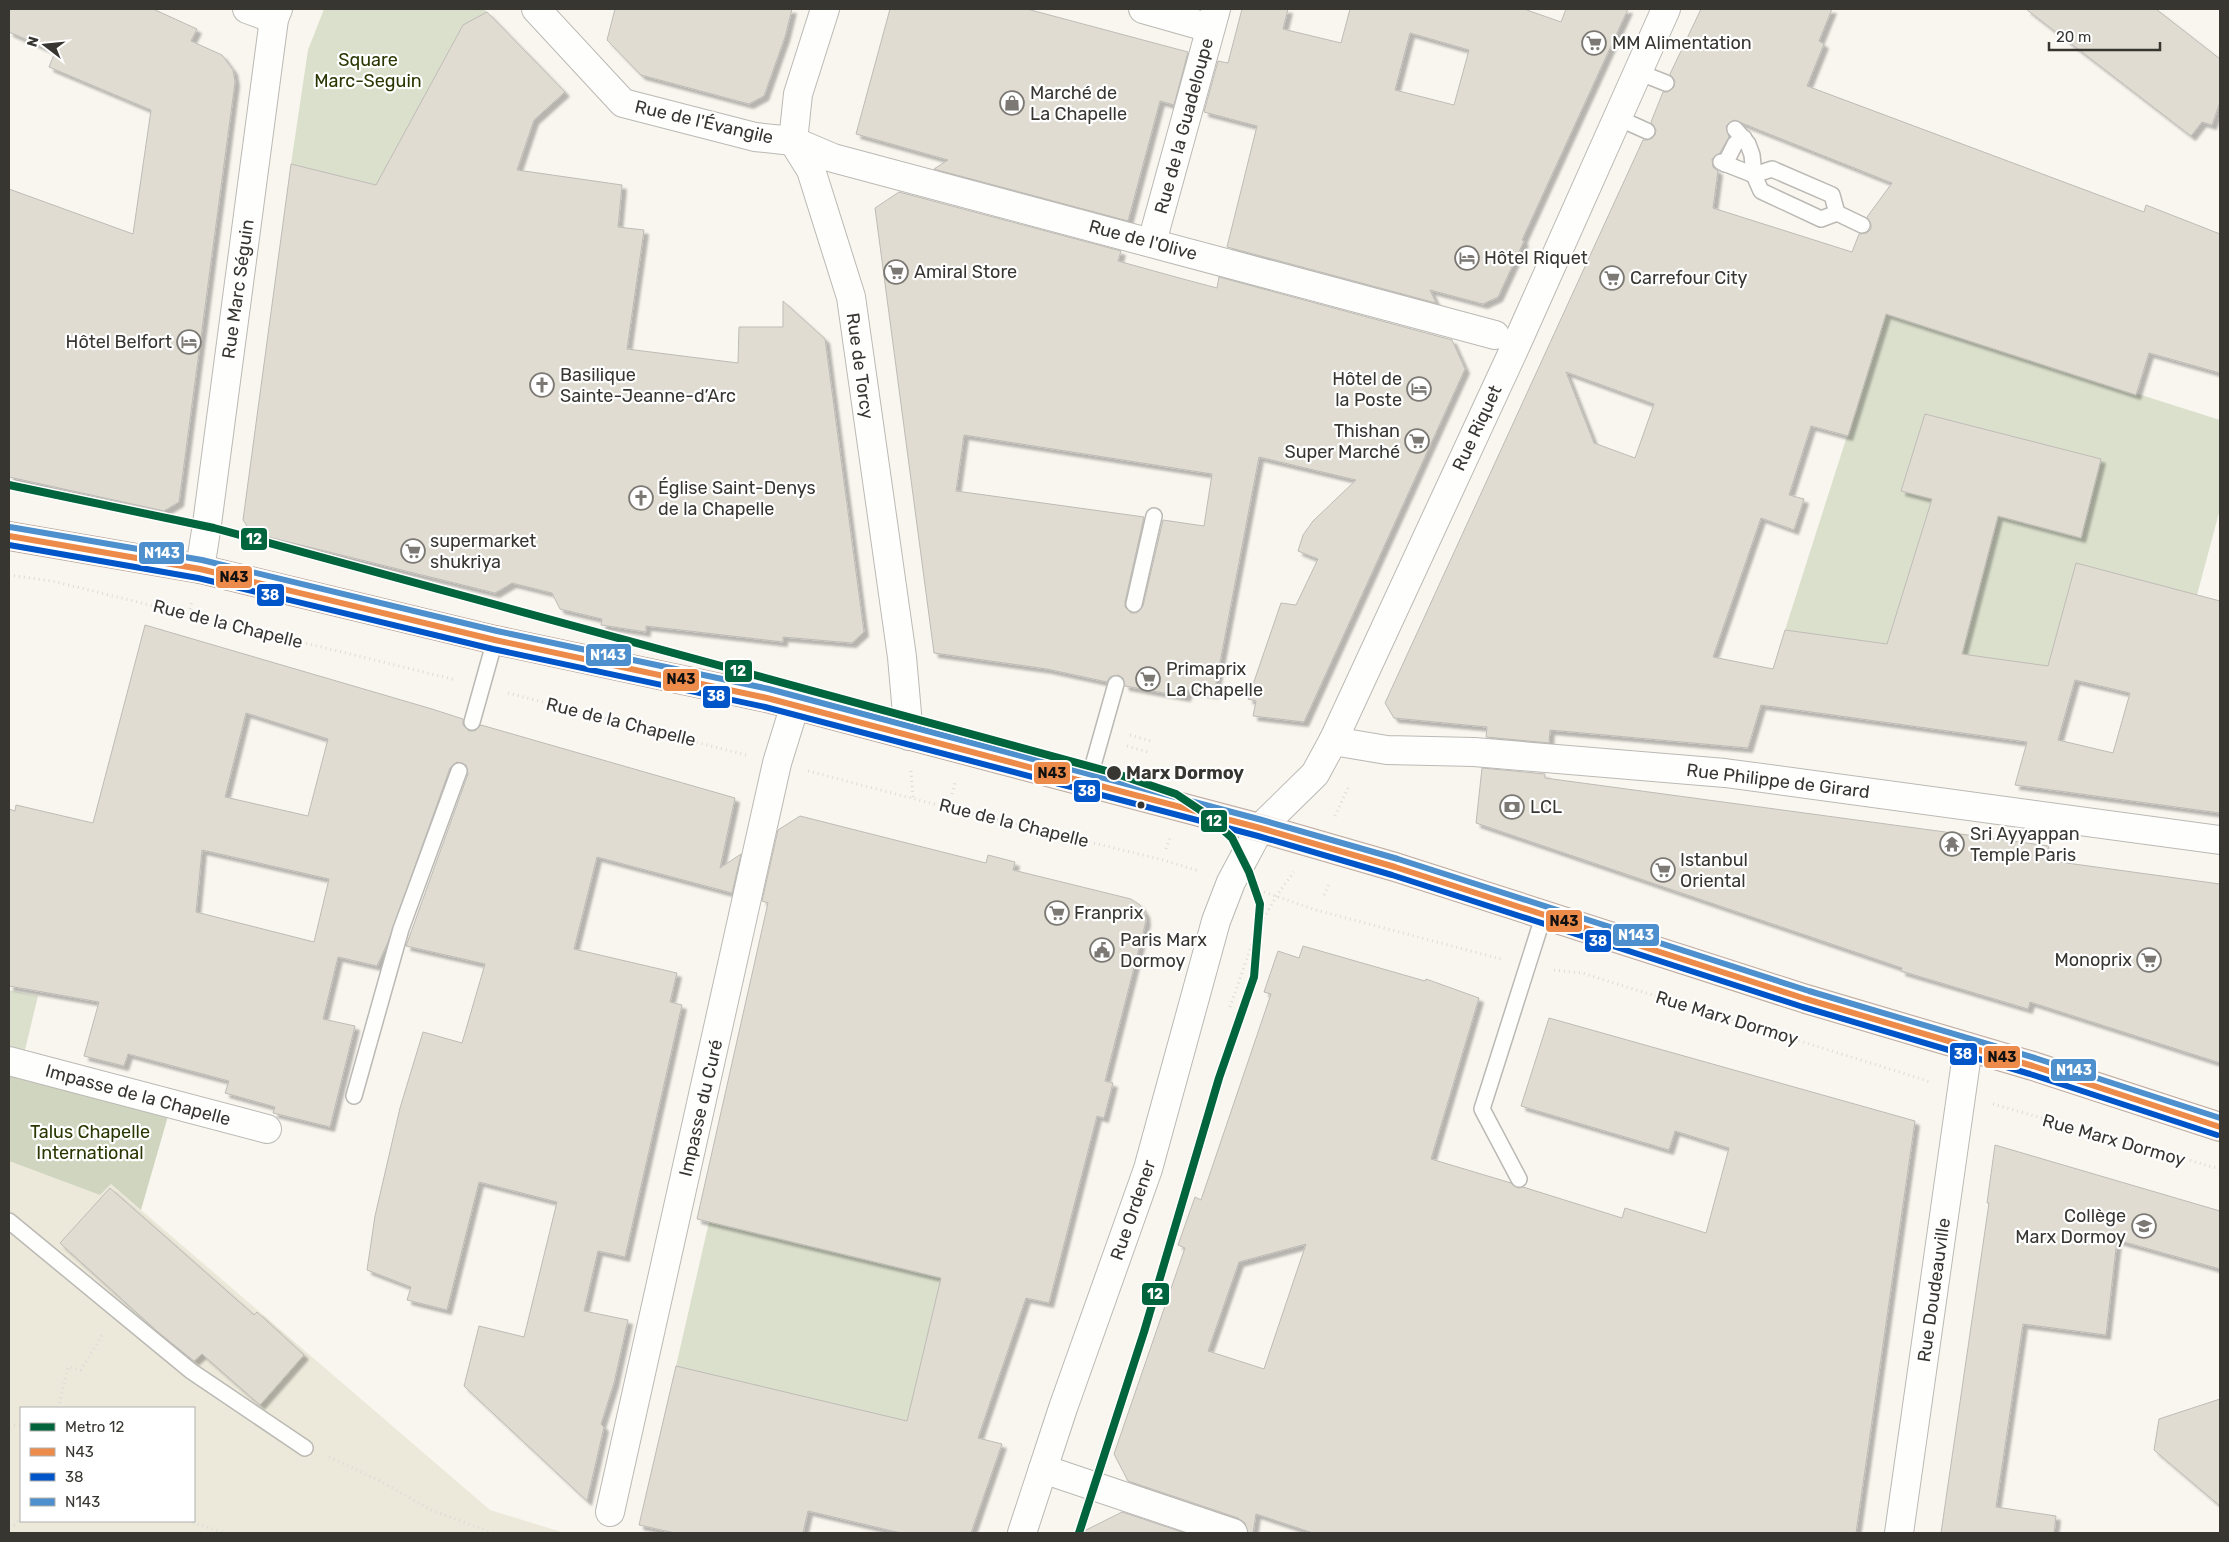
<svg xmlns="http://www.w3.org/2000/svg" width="2229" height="1542" font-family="Rubik,sans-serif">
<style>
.built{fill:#ece8da;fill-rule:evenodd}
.green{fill:#dbe0cc}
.forest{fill:#cfd5bf}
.building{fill:#e0dcd2;stroke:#bebbb6;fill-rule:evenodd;filter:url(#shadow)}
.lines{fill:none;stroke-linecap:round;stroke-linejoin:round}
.lane-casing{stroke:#bbb9b4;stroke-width:18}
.street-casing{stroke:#bbb9b4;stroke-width:30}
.secondary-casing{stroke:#bbb9b4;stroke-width:30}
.primary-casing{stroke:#bdaba0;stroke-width:30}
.path{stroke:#dcdbd9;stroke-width:3;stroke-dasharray:1 4;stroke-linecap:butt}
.lane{stroke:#fefefd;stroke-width:15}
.street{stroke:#fefefd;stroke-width:28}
.secondary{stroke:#fefefd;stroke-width:28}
.primary{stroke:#f0e7e1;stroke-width:28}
.bus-1-casing{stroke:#fff;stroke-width:10}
.bus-2-casing{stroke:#fff;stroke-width:10}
.bus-3-casing{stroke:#fff;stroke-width:10}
.bus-1{stroke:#ed8b4a;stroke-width:6}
.bus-2{stroke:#0055c8;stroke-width:6}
.bus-3{stroke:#4d90cd;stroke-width:6}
.metro-1-casing{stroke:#fff;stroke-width:11}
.metro-1{stroke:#00643c;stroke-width:8}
.stop-dot{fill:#383631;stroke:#fff;stroke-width:2}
.labels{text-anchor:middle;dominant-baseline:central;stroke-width:4.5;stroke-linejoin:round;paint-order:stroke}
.poi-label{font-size:18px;fill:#383631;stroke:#fff;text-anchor:start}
.park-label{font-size:18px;fill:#283700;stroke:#fff}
.street-label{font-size:18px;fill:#383631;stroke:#fff}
.stop-label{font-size:18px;font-weight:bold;fill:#383631;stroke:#fff;text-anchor:start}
.line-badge{stroke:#fff;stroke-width:2}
.badge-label{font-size:14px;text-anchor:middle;font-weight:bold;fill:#fff}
.pale-badge-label{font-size:14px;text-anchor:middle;font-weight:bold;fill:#111}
</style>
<defs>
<filter id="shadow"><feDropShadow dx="4.5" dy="4.5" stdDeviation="1" flood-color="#0004"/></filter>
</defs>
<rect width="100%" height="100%" fill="#f9f6ef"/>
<path class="built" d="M9 1161 100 1195 111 1184 490 1510 565 1533H9ZM21 1408H194V1521H21Z"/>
<g class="green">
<polygon points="324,9 484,9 487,12 463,25 376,185 291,164 308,50"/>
<polygon points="1886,314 2220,420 2220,509 2197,595 2076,563 2048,666 1962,654 1998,516 2081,538 2101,459 1926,414 1901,490 1932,499 1887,644 1785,630"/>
<polygon points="9,990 38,996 24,1054 9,1050"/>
<polygon points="709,1222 942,1278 907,1421 676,1366"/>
</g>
<polygon class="forest" points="9,1074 168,1116 141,1210 111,1184 100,1195 9,1161"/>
<g class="building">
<polygon points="9,9 153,9 197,29 191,41 222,55 233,70 235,82 179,502 164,511 9,477 9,189 133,234 151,110 49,67 55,52 9,32"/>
<polygon points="615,9 792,9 785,37 764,96 749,104 641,75 607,40"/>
<polygon points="890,9 1027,9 1188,52 1174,105 1160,101 1128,221 934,169 948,160 856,134"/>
<path d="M1242 9H1288L1283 29 1341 43 1350 9H1524L1561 22 1566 9H1628L1522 240 1524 241 1498 297 1483 304 1430 290 1436 303 1227 247 1257 126 1204 112 1218 61 1228 63ZM1410 33 1469 50 1454 105 1395 90Z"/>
<path d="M1701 9H1832L1819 41 1824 44 1807 86 2144 212 2146 205 2220 234V373L2149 353 2136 395 1886 314 1848 436 1811 426 1789 495 1804 499 1794 530 1761 518 1713 657 1773 669 1785 630 1887 644 1932 499 1901 491 1925 414 2101 459 2081 538 1998 516 1962 654 2048 666 2076 563 2220 601V813L2015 785 2027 742 1761 705 1748 748 1550 730 1549 743 1486 737 1487 727 1394 718 1385 703 1643 140H1648L1655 135 1656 130 1651 122 1663 92H1668L1674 87 1675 81 1670 74ZM1734 120 1892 183 1867 217 1871 224V229L1867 233 1859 234 1852 252 1713 208 1718 171 1713 167 1712 159 1720 153 1729 137 1726 126ZM1566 372 1654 404 1635 458 1594 443ZM2075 680 2130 693 2113 753 2058 740Z"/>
<polygon points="2026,9 2156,9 2220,59 2220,102 2212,125 2202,122 2191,136"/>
<polygon points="487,12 565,92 534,120 517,170 622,185 618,227 644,230 627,349 738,363 739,327 783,327 783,301 825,339 864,632 852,643 783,637 783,642 646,626 646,632 601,625 602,619 560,609 552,593 512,583 495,593 252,533 243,520 291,164 376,185 463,25"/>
<path d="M899 192 1121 251 1118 261 1183 279 1217 288 1219 277 1452 340 1465 369 1304 722 1253 716 1256 701 1248 699 1281 603 1296 605 1318 559 1298 551 1303 535 1313 521 1356 480 1259 457 1214 694 1188 690 1186 697 1125 686 1123 678 1118 675 1110 677 1107 682 1047 669 934 653 875 208ZM964 435 1212 474 1204 526 1163 520 1143 606 1137 613H1131L1125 607V602L1144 517 956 491Z"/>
<path d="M145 625 432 709 463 719V725L469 731H475L481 725 735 798 720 868 741 854 732 893 597 857 574 949 677 973 670 1002 682 1005 625 1257 598 1251 584 1311 628 1320 614 1383 601 1424 604 1427 587 1501 464 1386 479 1326 524 1337 557 1202 479 1182 447 1310 407 1300 411 1287 367 1270 375 1216 400 1108 423 1032 462 1043 485 964 406 946 468 774 466 765 457 762 450 768 388 942 377 966 338 957 323 1019 355 1026 330 1127 273 1113 275 1107 225 1093 229 1081 128 1054 124 1066 84 1056 99 1002 9 986V809L15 811 16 805 93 823ZM246 713 328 739 308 816 225 797ZM202 850 329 879 314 942 196 912Z"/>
<polygon points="1482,768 1545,774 1545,778 2049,846 2045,860 2220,884 2220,1063 2030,1002 2028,1009 1901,971 1902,968 1476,823"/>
<polygon points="800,816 986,863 988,855 1015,862 1013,870 1131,899 1140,905 1145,913 1146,921 1105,1081 1113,1083 1104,1118 1097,1116 1049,1303 1026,1298 978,1438 1002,1444 971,1533 901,1533 808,1511 803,1533 675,1533 639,1525 676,1366 907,1421 941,1278 697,1219 768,903 762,901 778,830"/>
<path d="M1303 946 1425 981 1426 979 1479 998 1431 1159 1511 1183 1518 1188 1523 1187 1622 1218 1625 1208 1706 1233 1729 1148 1675 1131 1669 1150 1521 1106 1549 1018 1915 1121 1856 1533H1313L1256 1514 1253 1533H1248L1245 1523 1238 1518 1128 1481 1114 1454 1185 1248 1178 1245 1195 1197 1201 1200 1271 994 1264 992 1278 951 1299 958ZM1306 1244 1264 1369 1208 1351 1239 1262Z"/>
<polygon points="1995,1145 2220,1211 2220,1269 2117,1240 2106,1335 2023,1324 1996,1507 2056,1516 2054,1533 1941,1533 1989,1203 1987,1203"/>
<polygon points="110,1188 254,1315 257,1312 304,1355 260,1405 202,1354 194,1361 158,1332 60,1243"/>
<polygon points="2220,1399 2220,1506 2154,1450 2159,1419"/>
<polygon points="1122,1512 1185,1533 1080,1533"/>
</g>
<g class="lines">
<g class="lane-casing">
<g id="lane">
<polyline points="1638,72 1666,83"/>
<polyline points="1618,118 1647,131"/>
<polyline points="1735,129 1748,144 1752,155 1754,175 1761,191 1821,219 1837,213 1862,225"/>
<polyline points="1721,162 1754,175 1772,169 1832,195 1837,213"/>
<polyline points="1725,164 1735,144 1744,138"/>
<polyline points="1134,604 1154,516"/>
<polyline points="472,722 495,640"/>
<polyline points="1088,783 1116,684"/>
<polyline points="354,1096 401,929 459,771"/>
<polyline points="1519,1179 1482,1109 1544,914"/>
<polyline points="9,1221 191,1371 305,1448"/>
</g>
</g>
<g class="street-casing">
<g id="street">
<polyline points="247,9 274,19"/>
<polyline points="536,9 623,103 755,137 793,141 833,158 1495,335"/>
<polyline points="825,9 798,94 793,141 811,170 851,297 902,657 909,736"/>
<polyline points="1143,9 1210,28"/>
<polyline points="1152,242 1216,9"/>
<polyline points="200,569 207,524 274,19 278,9"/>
<polyline points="1333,741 1387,750 1474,752 1725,773 2220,840"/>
<polyline points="9,1061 267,1129"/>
<polyline points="1043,1469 1233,1533"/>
<polyline points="610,1512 777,763 795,705"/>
</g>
</g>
<g class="secondary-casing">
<g id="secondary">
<polyline points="1022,1533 1063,1408 1148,1169 1216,921 1231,882 1260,828 1315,774 1333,741 1517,343 1666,9"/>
<polyline points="1899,1533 1968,1047"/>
</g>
</g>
<g class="primary-casing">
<polyline id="primary" points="9,536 200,569 495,640 767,698 1260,828 1395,867 1806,999 2033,1066 2220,1127"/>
</g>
<g class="path">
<polyline points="9,575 52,581 456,680"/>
<polyline points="189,614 192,601"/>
<polyline points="508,693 746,755"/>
<polyline points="1130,735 1151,741"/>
<polyline points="1127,746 1148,752"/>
<polyline points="808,771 949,808 1163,860 1199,871"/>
<polyline points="911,771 913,797"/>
<polyline points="952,794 955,783"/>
<polyline points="1335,816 1348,788"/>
<polyline points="1166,849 1170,838"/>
<polyline points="1264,892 1316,910 1501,959"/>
<polyline points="1324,895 1330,882"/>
<polyline points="1554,970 1582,973 1931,1082"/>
<polyline points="1230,1007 1257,930 1277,895 1294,872"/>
<polyline points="1993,1104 2220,1169"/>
<polyline points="58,1408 68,1367 81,1370 104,1332"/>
<polyline points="9,1425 21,1426"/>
<polyline points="329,1457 380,1481 431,1510 493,1533"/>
<polyline points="188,1521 225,1533"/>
<polyline points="9,1524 14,1525 21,1518"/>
</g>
<use href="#lane" class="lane"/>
<use href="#street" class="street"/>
<use href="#secondary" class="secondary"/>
<use href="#primary" class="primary"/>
<g class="bus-1-casing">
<polyline id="bus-1" points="9,536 200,569 495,640 767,698 1260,828 1395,867 1806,999 2033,1066 2220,1127"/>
</g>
<g class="bus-2-casing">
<polyline id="bus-2" points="9,545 198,578 493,649 765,707 1258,836 1392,875 1803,1007 2030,1074 2217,1135"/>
</g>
<g class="bus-3-casing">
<polyline id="bus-3" points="10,527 202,560 497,631 769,689 1262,820 1398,859 1809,991 2035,1058 2220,1118"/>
</g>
<use href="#bus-1" class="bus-1"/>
<use href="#bus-2" class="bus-2"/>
<use href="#bus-3" class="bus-3"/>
<g class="metro-1-casing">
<polyline id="metro-1" points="9,485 214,528 1114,773 1176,794 1206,814 1232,838 1249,872 1260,904 1254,977 1219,1078 1144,1332 1079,1533"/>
</g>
<use href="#metro-1" class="metro-1"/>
</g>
<defs>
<g id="supermarket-ring" transform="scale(1.25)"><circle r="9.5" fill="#fff" stroke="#7c7974" stroke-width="1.5"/><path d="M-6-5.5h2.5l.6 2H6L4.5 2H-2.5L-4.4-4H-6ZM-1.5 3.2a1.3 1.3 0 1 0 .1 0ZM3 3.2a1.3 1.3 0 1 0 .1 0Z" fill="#7c7974"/></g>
<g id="shop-ring" transform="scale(1.25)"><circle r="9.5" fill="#fff" stroke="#7c7974" stroke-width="1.5"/><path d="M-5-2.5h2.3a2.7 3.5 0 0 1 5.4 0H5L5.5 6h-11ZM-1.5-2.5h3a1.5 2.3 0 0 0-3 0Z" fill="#7c7974"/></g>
<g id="hotel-ring" transform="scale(1.25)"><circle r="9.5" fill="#fff" stroke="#7c7974" stroke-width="1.5"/><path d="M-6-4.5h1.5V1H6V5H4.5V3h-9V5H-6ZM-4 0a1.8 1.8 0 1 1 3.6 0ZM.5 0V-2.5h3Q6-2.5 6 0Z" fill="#7c7974"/></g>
<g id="church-ring" transform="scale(1.25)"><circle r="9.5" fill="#fff" stroke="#7c7974" stroke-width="1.5"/><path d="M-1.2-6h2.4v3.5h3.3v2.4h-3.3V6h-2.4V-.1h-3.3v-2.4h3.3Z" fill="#7c7974"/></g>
<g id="bank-ring" transform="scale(1.25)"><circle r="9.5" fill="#fff" stroke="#7c7974" stroke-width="1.5"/><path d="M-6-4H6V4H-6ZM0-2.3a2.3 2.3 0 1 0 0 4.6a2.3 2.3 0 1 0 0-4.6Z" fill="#7c7974"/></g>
<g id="temple-ring" transform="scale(1.25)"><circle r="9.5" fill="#fff" stroke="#7c7974" stroke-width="1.5"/><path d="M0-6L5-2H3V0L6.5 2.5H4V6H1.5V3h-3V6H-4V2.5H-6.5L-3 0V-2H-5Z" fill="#7c7974"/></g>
<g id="civic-ring" transform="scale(1.25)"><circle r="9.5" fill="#fff" stroke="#7c7974" stroke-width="1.5"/><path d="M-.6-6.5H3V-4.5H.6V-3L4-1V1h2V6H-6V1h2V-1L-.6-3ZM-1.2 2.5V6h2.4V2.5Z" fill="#7c7974"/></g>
<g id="school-ring" transform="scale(1.25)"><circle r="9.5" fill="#fff" stroke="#7c7974" stroke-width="1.5"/><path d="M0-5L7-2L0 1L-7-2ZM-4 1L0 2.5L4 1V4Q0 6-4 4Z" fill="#7c7974"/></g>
</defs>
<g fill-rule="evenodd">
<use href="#supermarket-ring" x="1594" y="43"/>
<use href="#shop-ring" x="1012" y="103"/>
<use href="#hotel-ring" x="1467" y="258"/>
<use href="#supermarket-ring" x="896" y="272"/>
<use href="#supermarket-ring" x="1612" y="278"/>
<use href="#hotel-ring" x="189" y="342"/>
<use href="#church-ring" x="542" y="385"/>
<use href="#hotel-ring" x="1419" y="389"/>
<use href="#supermarket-ring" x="1417" y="441"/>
<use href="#church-ring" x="641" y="498"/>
<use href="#supermarket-ring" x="413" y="551"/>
<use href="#supermarket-ring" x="1148" y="679"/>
<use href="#bank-ring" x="1512" y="807"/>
<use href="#temple-ring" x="1952" y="844"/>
<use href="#supermarket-ring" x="1663" y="870"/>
<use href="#supermarket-ring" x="1057" y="913"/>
<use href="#civic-ring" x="1102" y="950"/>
<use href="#supermarket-ring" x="2149" y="960"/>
<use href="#school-ring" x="2144" y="1226"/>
</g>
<g class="stop-dot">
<circle cx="1114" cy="773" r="8"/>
<circle cx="1141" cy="805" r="4.5"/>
</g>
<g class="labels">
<g class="poi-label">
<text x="1612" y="43">MM Alimentation</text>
<text x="1030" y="93">Marché de<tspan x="1030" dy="21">La Chapelle</tspan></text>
<text x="1484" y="258">Hôtel Riquet</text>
<text x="914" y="272">Amiral Store</text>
<text x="1630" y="278">Carrefour City</text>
<text x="172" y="342" text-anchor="end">Hôtel Belfort</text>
<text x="560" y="375">Basilique<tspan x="560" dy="21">Sainte-Jeanne-d’Arc</tspan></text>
<text x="1402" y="379" text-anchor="end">Hôtel de<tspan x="1402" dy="21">la Poste</tspan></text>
<text x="1400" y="431" text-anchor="end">Thishan<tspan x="1400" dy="21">Super Marché</tspan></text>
<text x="658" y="488">Église Saint-Denys<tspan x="658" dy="21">de la Chapelle</tspan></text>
<text x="430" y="541">supermarket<tspan x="430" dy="21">shukriya</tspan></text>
<text x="1166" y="669">Primaprix<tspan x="1166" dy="21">La Chapelle</tspan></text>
<text x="1530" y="807">LCL</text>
<text x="1970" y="834">Sri Ayyappan<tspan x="1970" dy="21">Temple Paris</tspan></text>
<text x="1680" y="860">Istanbul<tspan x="1680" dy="21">Oriental</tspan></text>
<text x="1074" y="913">Franprix</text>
<text x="1120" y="940">Paris Marx<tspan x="1120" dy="21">Dormoy</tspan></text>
<text x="2132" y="960" text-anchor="end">Monoprix</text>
<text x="2126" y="1216" text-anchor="end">Collège<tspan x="2126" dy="21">Marx Dormoy</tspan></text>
</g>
<g class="park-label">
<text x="368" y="60">Square<tspan x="368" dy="21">Marc-Seguin</tspan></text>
<text x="90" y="1132">Talus Chapelle<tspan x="90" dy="21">International</tspan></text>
</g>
<g class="street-label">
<text transform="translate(704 122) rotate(13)">Rue de l'Évangile</text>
<text transform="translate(1184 126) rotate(-75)">Rue de la Guadeloupe</text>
<text transform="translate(1143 240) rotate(15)">Rue de l'Olive</text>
<text transform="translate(238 289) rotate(-82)">Rue Marc Séguin</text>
<text transform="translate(860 366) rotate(82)">Rue de Torcy</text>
<text transform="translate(1477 428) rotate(-65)">Rue Riquet</text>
<text transform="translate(228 624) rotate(14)">Rue de la Chapelle</text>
<text transform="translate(621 722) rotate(14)">Rue de la Chapelle</text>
<text transform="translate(1778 781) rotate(7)">Rue Philippe de Girard</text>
<text transform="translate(1014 823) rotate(14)">Rue de la Chapelle</text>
<text transform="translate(1727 1018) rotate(17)">Rue Marx Dormoy</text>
<text transform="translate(138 1095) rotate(15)">Impasse de la Chapelle</text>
<text transform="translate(701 1108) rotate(-77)">Impasse du Curé</text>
<text transform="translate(2114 1140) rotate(16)">Rue Marx Dormoy</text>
<text transform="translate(1133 1210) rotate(-71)">Rue Ordener</text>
<text transform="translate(1934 1290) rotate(-82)">Rue Doudeauville</text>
</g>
<g class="stop-label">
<text x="1126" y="773">Marx Dormoy</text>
</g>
</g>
<g class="line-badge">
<rect x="240" y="527" width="28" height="24" rx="5" fill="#00643c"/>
<rect x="138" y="541" width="47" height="24" rx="5" fill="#4d90cd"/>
<rect x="215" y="565" width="38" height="24" rx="5" fill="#ed8b4a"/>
<rect x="256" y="583" width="29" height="24" rx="5" fill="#0055c8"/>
<rect x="585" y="643" width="47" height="24" rx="5" fill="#4d90cd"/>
<rect x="724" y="659" width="29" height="24" rx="5" fill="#00643c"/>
<rect x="662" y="668" width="38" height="24" rx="5" fill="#ed8b4a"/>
<rect x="702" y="685" width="29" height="24" rx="5" fill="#0055c8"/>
<rect x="1033" y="761" width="38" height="24" rx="5" fill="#ed8b4a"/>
<rect x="1073" y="779" width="28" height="24" rx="5" fill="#0055c8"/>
<rect x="1200" y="809" width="28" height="24" rx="5" fill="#00643c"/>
<rect x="1545" y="909" width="38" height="24" rx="5" fill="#ed8b4a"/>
<rect x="1612" y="923" width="48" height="24" rx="5" fill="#4d90cd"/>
<rect x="1584" y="929" width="28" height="24" rx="5" fill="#0055c8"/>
<rect x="1949" y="1042" width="29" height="24" rx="5" fill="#0055c8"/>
<rect x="1983" y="1045" width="38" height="24" rx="5" fill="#ed8b4a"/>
<rect x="2050" y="1058" width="47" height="24" rx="5" fill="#4d90cd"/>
<rect x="1141" y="1282" width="29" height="24" rx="5" fill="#00643c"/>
</g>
<g class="badge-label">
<text x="254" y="544">12</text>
<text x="162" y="558">N143</text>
<text x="270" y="600">38</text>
<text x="608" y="660">N143</text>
<text x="738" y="676">12</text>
<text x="716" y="701">38</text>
<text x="1087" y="796">38</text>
<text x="1214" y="826">12</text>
<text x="1636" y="940">N143</text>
<text x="1598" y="946">38</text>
<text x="1963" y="1059">38</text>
<text x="2074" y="1075">N143</text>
<text x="1155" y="1299">12</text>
</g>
<g class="pale-badge-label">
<text x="234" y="582">N43</text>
<text x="681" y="684">N43</text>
<text x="1052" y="778">N43</text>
<text x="1564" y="926">N43</text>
<text x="2002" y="1062">N43</text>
</g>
<rect width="2229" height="1542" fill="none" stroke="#383631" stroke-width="20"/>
<rect x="20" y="1407" width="175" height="115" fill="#ffffff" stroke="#afafad"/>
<rect x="30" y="1423" width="25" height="8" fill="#00643c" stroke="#afafad"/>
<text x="65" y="1432" font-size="15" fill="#383631">Metro 12</text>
<rect x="30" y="1448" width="25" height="8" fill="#ed8b4a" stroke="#afafad"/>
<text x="65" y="1457" font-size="15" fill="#383631">N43</text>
<rect x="30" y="1473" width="25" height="8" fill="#0055c8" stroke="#afafad"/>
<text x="65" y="1482" font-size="15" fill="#383631">38</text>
<rect x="30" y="1498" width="25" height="8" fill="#4d90cd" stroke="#afafad"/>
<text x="65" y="1507" font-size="15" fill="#383631">N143</text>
<g transform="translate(45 45) rotate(286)" stroke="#ffffff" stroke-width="4" paint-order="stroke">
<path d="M0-4L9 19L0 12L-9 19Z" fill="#383631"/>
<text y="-8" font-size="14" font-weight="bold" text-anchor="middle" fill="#383631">N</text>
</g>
<path d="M2049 42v8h111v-8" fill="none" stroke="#383631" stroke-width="2.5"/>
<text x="2056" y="42" font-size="15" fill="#383631" stroke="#ffffff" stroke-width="4" paint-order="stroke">20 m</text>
</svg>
